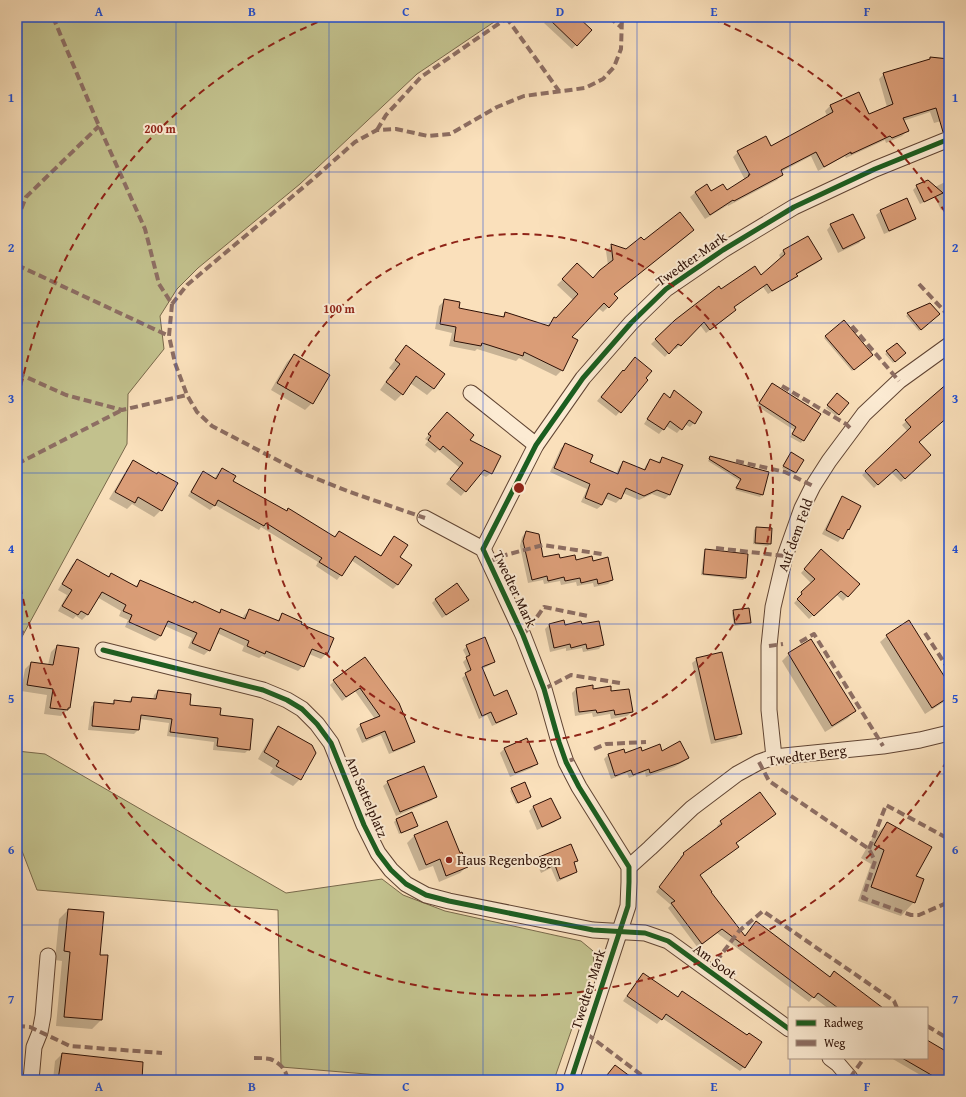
<svg xmlns="http://www.w3.org/2000/svg" width="966" height="1097" font-family="'Gentium Book Plus',serif">
<style>
.green{fill:#c2c18d;stroke:#78684a}
.shadow{fill:#0003}
.building{fill:#da9d77;stroke:#2d1006}
.lines{fill:none;stroke-linecap:round;stroke-linejoin:round}
.minor-casing{stroke:#604433;stroke-width:17}
.minor{stroke:#fcebd3;stroke-width:15}
.quiet{stroke:#8d6e63;stroke-width:4;stroke-dasharray:8 4;stroke-linecap:butt}
.cycleway-casing{stroke:#fcebd3;stroke-width:8}
.cycleway{stroke:#1b5e20;stroke-width:5}
.grid{fill:none;stroke:#1d4ed8;stroke-width:1;stroke-opacity:0.55}
.ring{fill:none;stroke:#8f2418;stroke-width:2;stroke-dasharray:7 5}
.poi-dot{fill:#8f2418;stroke:#fcebd3;stroke-width:1.5}
.labels{text-anchor:middle;dominant-baseline:central;stroke-width:4;stroke-linejoin:round;paint-order:stroke}
.street-label{font-size:14px;fill:#2d1006;stroke:#fcebd3}
.poi-label{font-size:14px;fill:#2d1006;stroke:#fcebd3;text-anchor:start}
.centre{fill:#8f2418;stroke:#fcebd3;stroke-width:2}
.ring-label{font-size:12px;text-anchor:middle;font-weight:bold;fill:#8f2418;stroke:#fcebd3;stroke-width:4;stroke-linejoin:round;paint-order:stroke}
.neatline{fill:none;stroke:#1d4ed8;stroke-width:1.5}
.grid-label{font-size:13px;text-anchor:middle;font-weight:bold;fill:#1d4ed8}
</style>
<rect width="100%" height="100%" fill="#fae0bb"/>
<filter id="stains"><feTurbulence type="fractalNoise" baseFrequency=".005" numOctaves="4"/><feColorMatrix values="0 0 0 0 .2 0 0 0 0 .09 0 0 0 0 .02 0 0 0 .5 -.17"/></filter>
<radialGradient id="worn" r=".72"><stop offset=".6" stop-color="#630" stop-opacity="0"/><stop offset="1" stop-color="#630" stop-opacity=".3"/></radialGradient>
<g class="green">
<polygon points="17,17 499,17 500,18 417,74 300,184 198,268 177,289 160,316 164,349 128,394 127,444 17,646"/>
<polygon points="17,751 45,754 286,893 382,879 403,895 445,911 581,941 593,951 594,965 554,1080 416,1080 415,1078 281,1067 278,910 37,890 17,838"/>
</g>
<g class="shadow">
<polygon points="550,17 577,17 590,30 572,49 544,23"/>
<polygon points="949,54 949,117 948,119 934,123 930,112 903,121 907,131 902,136 886,143 885,140 846,158 845,156 818,171 811,156 781,172 782,174 777,180 728,206 728,205 705,219 690,197 696,192 727,192 745,180 733,157 738,152 770,147 827,116 825,111 830,106 859,93 869,115 887,107 879,79 884,74 927,61 930,58 945,59"/>
<polygon points="949,180 949,207 941,210 935,197 920,204 913,190 917,186 935,187"/>
<polygon points="881,211 914,219 910,223 884,234 876,215"/>
<polygon points="831,225 863,238 859,243 838,253 827,230"/>
<polygon points="693,230 687,236 613,294 617,298 603,312 598,308 570,337 562,370 556,376 519,358 516,361 477,349 475,351 449,346 452,333 435,329 439,306 445,300 458,309 501,318 506,313 547,326 554,318 556,319 573,300 557,285 577,265 593,279 608,265 606,251 611,246 626,250 644,242"/>
<polygon points="808,237 821,259 817,263 796,275 796,276 792,280 768,294 763,287 733,307 731,314 706,333 700,325 676,349 673,348 665,357 651,344 675,321 721,291 761,276 781,259 779,255 783,251"/>
<polygon points="930,304 938,314 919,331 906,316 908,314"/>
<polygon points="826,336 870,356 852,371 824,338"/>
<polygon points="897,344 905,353 893,363 885,354"/>
<polygon points="406,347 434,388 427,395 410,383 402,394 395,401 380,390 393,371 389,368 400,354"/>
<polygon points="294,355 312,403 305,410 271,390 287,362"/>
<polygon points="619,375 645,378 647,380 616,416 597,401"/>
<polygon points="949,384 949,418 948,416 918,442 930,455 901,482 891,472 874,488 862,475 908,432 902,425"/>
<polygon points="770,387 820,415 801,443 790,437 794,430 757,406"/>
<polygon points="675,392 694,423 690,427 685,424 677,433 666,426 659,434 644,424 660,399 664,394 669,398"/>
<polygon points="835,396 838,414 836,416 826,408"/>
<polygon points="447,413 468,440 491,473 486,477 480,474 461,496 446,484 460,468 438,450 435,453 425,445 428,441 425,439"/>
<polygon points="566,444 589,463 616,474 619,467 623,462 643,471 646,465 650,460 658,462 662,458 681,466 669,495 665,499 652,494 639,500 623,493 620,499 616,503 604,498 602,505 597,509 581,502 587,489 550,472 561,448"/>
<polygon points="789,456 796,472 794,474 782,468"/>
<polygon points="711,457 767,472 762,495 760,497 735,490 740,481 708,461"/>
<polygon points="133,462 156,475 158,473 161,510 154,517 132,504 127,509 109,499 127,469"/>
<polygon points="222,469 232,482 286,512 288,509 334,537 339,532 380,557 390,541 394,537 398,557 397,585 393,589 351,560 341,575 337,580 316,566 318,562 261,527 259,530 215,505 210,510 188,496 199,477 204,472 214,479 218,473"/>
<polygon points="843,497 860,506 848,529 838,542 822,534 839,501"/>
<polygon points="756,528 770,544 768,546 753,544 754,530"/>
<polygon points="526,532 543,559 592,562 612,580 608,584 594,587 593,583 577,586 576,582 561,585 560,581 544,584 543,580 528,583 520,546 522,537"/>
<polygon points="706,550 745,578 743,580 701,575 704,552"/>
<polygon points="818,555 858,584 843,601 836,594 809,619 794,603 799,598 798,597 812,584 801,573"/>
<polygon points="77,560 108,577 111,574 135,587 140,582 192,604 218,613 221,610 242,620 244,615 250,610 277,621 283,614 300,625 326,654 321,659 309,654 303,666 298,671 262,656 259,658 242,651 244,646 217,633 209,650 204,655 188,648 192,638 165,626 161,636 155,641 125,627 128,620 119,616 121,611 97,597 87,615 82,620 76,616 73,619 58,611 67,595 58,590 72,565"/>
<polygon points="949,577 949,588 944,582"/>
<polygon points="436,599 464,603 442,618 432,603"/>
<polygon points="734,611 750,622 748,624 734,626 732,613"/>
<polygon points="549,625 581,626 603,644 599,649 583,652 582,648 566,651 566,648 550,652 545,629"/>
<polygon points="887,636 949,686 949,698 947,700 925,714 880,642"/>
<polygon points="57,646 69,708 61,716 44,714 47,695 21,691 25,669 31,663 48,665 51,652"/>
<polygon points="467,646 494,662 490,665 482,669 493,698 516,714 512,717 492,726 487,715 479,719 462,678 468,673 463,662 467,658 463,650"/>
<polygon points="789,654 854,711 848,718 825,732 782,661"/>
<polygon points="364,658 413,742 409,746 389,754 381,735 362,743 356,729 361,725 375,719 355,691 342,701 330,685 334,681"/>
<polygon points="697,659 740,734 736,738 711,744 692,663"/>
<polygon points="592,686 592,690 611,692 632,712 627,716 611,719 610,714 593,717 592,713 575,716 572,693 576,689"/>
<polygon points="158,691 189,706 249,749 245,753 213,750 214,742 167,736 169,723 139,719 138,730 134,734 88,730 91,707 95,703 111,705 114,701 128,702 132,698 153,700 154,695"/>
<polygon points="278,727 300,779 293,786 270,773 273,768 258,759 272,734"/>
<polygon points="504,749 536,764 532,768 510,777 500,753"/>
<polygon points="623,750 625,754 642,752 662,752 688,758 683,762 674,767 646,777 645,772 629,778 627,773 611,779 604,759 608,755"/>
<polygon points="388,782 436,797 431,801 396,816 383,786"/>
<polygon points="512,789 530,797 528,799 516,804 510,791"/>
<polygon points="551,799 559,818 555,822 537,830 529,811 533,807"/>
<polygon points="411,813 417,826 415,828 399,834 394,822 396,820"/>
<polygon points="774,814 770,818 735,843 733,851 699,876 744,937 756,922 830,977 834,972 882,1008 828,1008 813,997 809,1002 717,933 698,948 668,908 671,905 656,892 681,859 680,857 718,828 717,826 721,822"/>
<polygon points="446,823 459,854 467,866 460,873 439,882 433,866 419,871 407,843 414,836"/>
<polygon points="887,824 914,902 901,916 858,901 871,864 861,858 873,837"/>
<polygon points="540,857 576,861 573,864 576,872 572,875 557,882 551,868 541,873 536,861"/>
<polygon points="68,910 99,955 101,1020 92,1029 56,1026 62,961 55,960 59,919"/>
<polygon points="643,974 677,998 682,992 744,1067 740,1071 662,1018 657,1024 623,1001 638,979"/>
<polygon points="927,1042 949,1054 949,1080 929,1080 891,1058 927,1058"/>
<polygon points="62,1054 141,1080 53,1080 55,1061"/>
</g>
<g class="building">
<polygon points="547,17 578,17 592,30 577,46"/>
<polygon points="930,57 949,59 949,130 943,132 936,108 903,118 909,131 892,138 890,136 851,154 851,152 824,167 816,152 781,170 783,175 734,201 733,200 710,215 695,192 707,184 711,191 723,184 727,190 749,176 748,175 750,175 737,151 766,136 771,146 833,112 830,105 859,92 869,114 893,104 883,73 930,59"/>
<polygon points="928,180 943,193 924,202 916,185"/>
<polygon points="907,198 916,219 889,231 880,210"/>
<polygon points="680,212 694,230 614,294 618,298 609,308 604,303 572,337 578,340 563,371 524,352 523,356 482,343 481,346 454,341 456,327 440,324 444,299 460,302 459,308 504,317 505,312 549,326 554,317 556,318 578,294 562,279 577,263 593,278 600,270 613,260 611,244 626,249 641,237 644,240"/>
<polygon points="853,214 865,238 843,249 830,224"/>
<polygon points="808,236 822,259 796,274 798,276 772,291 767,284 734,307 736,310 710,330 704,322 681,346 678,344 669,354 655,339 675,320 719,286 721,289 755,266 761,275 785,254 783,250"/>
<polygon points="930,303 940,314 921,330 907,313"/>
<polygon points="844,320 873,355 854,370 825,336"/>
<polygon points="897,343 906,353 895,362 886,351"/>
<polygon points="406,345 445,374 434,389 416,376 403,395 386,382 400,364 395,360"/>
<polygon points="294,354 330,375 313,404 277,383"/>
<polygon points="635,357 652,371 646,378 648,380 621,413 601,397 623,370 624,371"/>
<polygon points="949,382 949,416 919,442 931,455 905,479 896,469 878,485 865,471 911,427 905,420"/>
<polygon points="772,383 821,414 804,441 792,434 796,427 759,403"/>
<polygon points="674,390 702,412 695,424 689,420 682,430 670,421 664,430 647,419 664,393 670,398"/>
<polygon points="837,393 849,403 839,415 827,405"/>
<polygon points="447,412 474,435 470,440 501,456 492,474 484,470 466,492 450,479 463,463 443,446 440,450 428,440 431,436 428,434"/>
<polygon points="565,443 593,455 590,462 618,474 623,461 645,470 650,459 660,463 662,457 683,465 670,495 657,490 644,496 626,488 621,499 608,493 602,505 585,498 590,484 554,468"/>
<polygon points="791,452 804,460 796,473 783,466"/>
<polygon points="710,456 769,472 763,495 736,488 741,479 709,459"/>
<polygon points="133,460 157,474 158,472 178,483 162,511 138,497 135,503 115,492"/>
<polygon points="222,468 236,476 233,481 287,511 288,508 335,537 339,531 381,556 394,536 408,545 400,557 412,565 398,585 355,556 342,576 319,562 322,558 266,523 264,526 218,500 215,506 191,492 203,471 216,479"/>
<polygon points="842,496 861,506 849,530 848,529 843,539 826,530"/>
<polygon points="756,527 772,528 771,544 755,543"/>
<polygon points="526,531 539,534 543,557 559,554 560,558 575,555 576,560 592,556 593,561 608,557 613,580 598,584 597,579 581,583 580,578 565,581 564,577 548,581 547,576 532,580 523,541"/>
<polygon points="705,549 748,554 746,578 703,574"/>
<polygon points="821,549 860,584 848,597 841,591 814,616 797,599 802,594 801,592 815,579 804,569"/>
<polygon points="77,559 109,577 111,573 137,587 140,580 193,603 194,601 220,613 221,609 245,619 249,609 279,621 282,613 302,622 301,624 334,638 327,655 312,649 304,667 266,651 265,654 247,646 249,641 220,628 210,651 192,643 197,633 168,621 161,636 129,622 132,615 123,611 126,605 102,592 88,615 81,611 78,615 62,606 72,590 62,584"/>
<polygon points="457,583 469,600 446,615 435,599"/>
<polygon points="749,608 751,623 735,624 733,610"/>
<polygon points="564,620 565,625 581,621 582,624 599,621 604,645 587,649 586,644 571,648 570,644 554,648 549,624"/>
<polygon points="909,620 949,684 949,697 932,708 886,635"/>
<polygon points="485,637 495,662 482,667 494,696 507,690 517,714 496,723 491,712 482,716 465,673 471,670 466,657 470,655 466,645"/>
<polygon points="811,639 856,711 832,726 788,653"/>
<polygon points="57,645 79,648 70,708 68,708 68,710 50,708 53,689 27,685 31,662 53,665"/>
<polygon points="722,652 742,734 715,740 696,658"/>
<polygon points="365,657 399,703 415,742 393,751 385,731 366,739 360,724 380,716 360,688 346,697 333,680"/>
<polygon points="593,685 593,689 611,686 611,691 629,689 633,712 615,715 614,710 597,713 596,710 579,712 576,688"/>
<polygon points="158,690 191,694 190,705 221,708 220,715 253,719 250,750 217,746 218,738 170,732 172,719 141,715 139,730 92,726 94,702 114,704 114,700 131,702 132,697 156,699"/>
<polygon points="278,726 312,745 316,753 301,780 276,766 279,761 264,752"/>
<polygon points="527,738 538,764 515,773 504,748"/>
<polygon points="680,741 689,758 679,763 650,773 649,769 633,775 631,770 615,776 608,754 624,749 625,753 641,747 642,751 660,744 662,751"/>
<polygon points="424,766 437,797 400,812 387,781"/>
<polygon points="525,782 531,797 518,803 511,788"/>
<polygon points="760,792 776,814 736,843 739,847 700,875 712,892 711,892 745,936 756,921 830,977 834,971 883,1008 838,1008 818,993 814,998 722,929 702,944 671,903 675,901 659,887 684,854 683,853 722,824 720,821"/>
<polygon points="551,798 561,818 542,827 533,806"/>
<polygon points="412,812 418,826 401,833 396,819"/>
<polygon points="447,821 460,853 462,852 468,867 446,876 440,859 426,865 414,835"/>
<polygon points="887,822 932,847 916,876 924,879 915,903 871,887 884,850 874,845"/>
<polygon points="571,844 578,861 574,862 577,872 560,879 555,865 545,869 539,857"/>
<polygon points="68,909 104,912 100,955 108,955 102,1020 64,1017 70,952 64,951"/>
<polygon points="643,973 678,997 682,991 747,1035 749,1033 762,1042 745,1068 666,1014 662,1020 627,996"/>
<polygon points="927,1040 949,1053 949,1080 940,1080 902,1058 927,1058"/>
<polygon points="62,1053 143,1062 142,1080 58,1080"/>
<polygon points="615,1065 635,1080 603,1080"/>
</g>
<g class="lines">
<g class="minor-casing">
<g id="minor">
<polyline points="471,393 536,445"/>
<polyline points="425,518 483,549 523,635 544,689 559,742 566,762 579,787 629,867 629,882 628,906 571,1080"/>
<polyline points="483,549 536,445 583,378 631,323 666,289 723,250 794,207 875,169 949,139"/>
<polyline points="103,650 263,690 287,700 302,709 317,724 331,743 364,825 378,853 391,870 406,884 426,895 449,901 593,930 645,933 668,941 789,1029"/>
<polyline points="774,757 769,710 769,646 773,607 785,556 802,508 813,486 829,461 864,414 899,381 949,345"/>
<polyline points="629,867 650,848 692,808 737,774 759,762 774,757 883,746 920,740 949,733"/>
<polyline points="830,1058 838,1064 850,1078 850,1080"/>
<polyline points="31,1080 34,1047 40,1032 43,1016 48,956"/>
</g>
</g>
<use href="#minor" class="minor"/>
<g class="quiet">
<polyline points="53,17 99,126 145,229 159,284 172,304"/>
<polyline points="506,17 559,91"/>
<polyline points="609,17 621,27"/>
<polyline points="377,130 386,115 421,77 507,18"/>
<polyline points="17,220 26,197 99,126"/>
<polyline points="17,265 169,336"/>
<polyline points="919,284 949,316"/>
<polyline points="172,304 187,285 312,180 355,142 377,130 396,129 428,136 450,134 497,107 524,96 585,88 603,79 614,67 621,49 622,17"/>
<polyline points="172,304 169,336 175,363 187,395 197,412 212,426 302,473 350,492 425,518"/>
<polyline points="852,326 899,381"/>
<polyline points="17,373 66,395 122,410 187,395"/>
<polyline points="782,386 846,424 852,430"/>
<polyline points="736,461 785,472 813,486"/>
<polyline points="17,464 122,410"/>
<polyline points="716,548 785,556"/>
<polyline points="489,562 502,556 543,545 602,554"/>
<polyline points="537,617 544,607 588,616"/>
<polyline points="17,631 24,633"/>
<polyline points="925,633 949,670"/>
<polyline points="523,635 531,625"/>
<polyline points="800,642 814,634 883,746"/>
<polyline points="769,646 783,644"/>
<polyline points="544,689 571,675 620,683"/>
<polyline points="594,749 606,744 646,742"/>
<polyline points="566,762 576,758"/>
<polyline points="759,762 769,781 869,849 875,861 863,898 911,915 919,915 949,902"/>
<polyline points="869,849 886,805 949,839"/>
<polyline points="709,971 739,931 763,911 894,1001 897,1008"/>
<polyline points="17,1026 30,1027 70,1046 162,1053"/>
<polyline points="927,1026 949,1039"/>
<polyline points="587,1034 648,1080"/>
<path d="M254 1058C259 1058 265 1058 270 1059 279 1062 288 1071 287 1080"/>
<polyline points="850,1078 864,1058"/>
</g>
<g class="cycleway-casing">
<g id="cycleway">
<polyline points="103,650 263,690 287,700 302,709 317,724 331,743 364,825 378,853 391,870 406,884 426,895 449,901 593,930 645,933 668,941 789,1029"/>
<polyline points="571,1080 628,906 629,882 629,867 579,787 566,762 559,742 544,689 523,635 483,549 536,445 583,378 631,323 666,289 723,250 794,207 875,169 949,139"/>
</g>
</g>
<use href="#cycleway" class="cycleway"/>
</g>
<path class="grid" d="M176 17V1080M329 17V1080M483 17V1080M637 17V1080M790 17V1008M17 172H949M17 323H949M17 473H949M17 624H949M17 774H949M17 925H949M790 1058V1080"/>
<g class="ring">
<circle cx="519" cy="488" r="254"/>
<path d="M947 761A508 508 0 0 1 17 567M17 409A508 508 0 0 1 325 19M713 19A508 508 0 0 1 947 215"/>
</g>
<circle class="poi-dot" cx="449" cy="860" r="4"/>
<g class="labels">
<g class="street-label">
<text transform="translate(691 259) rotate(-35)">Twedter Mark</text>
<text transform="translate(795 535) rotate(-70)">Auf dem Feld</text>
<text transform="translate(515 589) rotate(65)">Twedter Mark</text>
<text transform="translate(807 755) rotate(-8)">Twedter Berg</text>
<text transform="translate(367 797) rotate(67)">Am Sattelplatz</text>
<text transform="translate(715 961) rotate(36)">Am Soot</text>
<text transform="translate(588 989) rotate(-72)">Twedter Mark</text>
</g>
<g class="poi-label">
<text x="457" y="860">Haus Regenbogen</text>
</g>
</g>
<circle cx="519" cy="488" r="6" class="centre"/>
<g class="ring-label">
<text x="160" y="133">200 m</text>
<text x="339" y="313">100 m</text>
</g>
<rect width="966" height="1097" fill="none" stroke="#fae0bb" stroke-width="44"/>
<rect x="788" y="1007" width="140" height="52" fill="#fcebd3" stroke="#a99381"/>
<rect x="796" y="1020" width="20" height="6" fill="#1b5e20" stroke="#a99381"/>
<text x="824" y="1027" font-size="12" fill="#2d1006">Radweg</text>
<rect x="796" y="1040" width="20" height="6" fill="#8d6e63" stroke="#a99381"/>
<text x="824" y="1047" font-size="12" fill="#2d1006">Weg</text>
<rect x="22" y="22" width="922" height="1053" class="neatline"/>
<g class="grid-label">
<text x="99" y="16">A</text>
<text x="252" y="16">B</text>
<text x="406" y="16">C</text>
<text x="560" y="16">D</text>
<text x="714" y="16">E</text>
<text x="867" y="16">F</text>
<text x="11" y="102">1</text>
<text x="955" y="102">1</text>
<text x="11" y="252">2</text>
<text x="955" y="252">2</text>
<text x="11" y="403">3</text>
<text x="955" y="403">3</text>
<text x="11" y="553">4</text>
<text x="955" y="553">4</text>
<text x="11" y="703">5</text>
<text x="955" y="703">5</text>
<text x="11" y="854">6</text>
<text x="955" y="854">6</text>
<text x="11" y="1004">7</text>
<text x="955" y="1004">7</text>
<text x="99" y="1091">A</text>
<text x="252" y="1091">B</text>
<text x="406" y="1091">C</text>
<text x="560" y="1091">D</text>
<text x="714" y="1091">E</text>
<text x="867" y="1091">F</text>
</g>
<rect width="100%" height="100%" filter="url(#stains)"/>
<rect width="100%" height="100%" fill="url(#worn)"/>
</svg>
